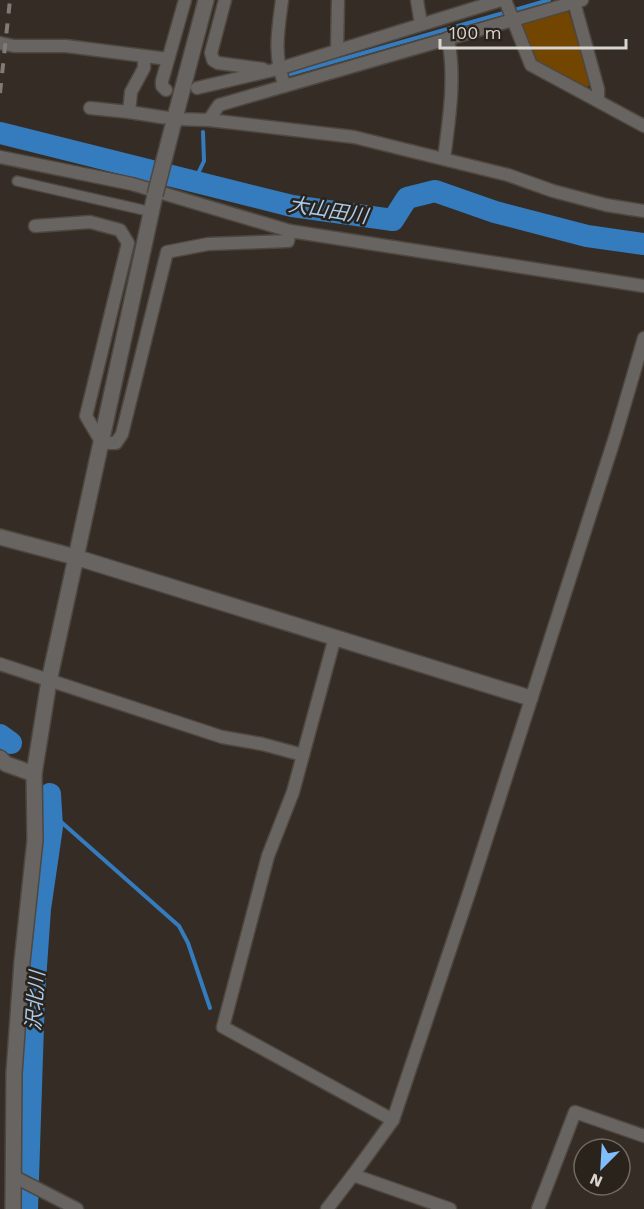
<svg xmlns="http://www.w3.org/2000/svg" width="644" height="1209" font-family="'Work Sans','Noto Sans JP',sans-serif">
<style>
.green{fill:#724500}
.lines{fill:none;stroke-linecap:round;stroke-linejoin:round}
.stream{stroke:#347cbd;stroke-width:4}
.river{stroke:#347cbd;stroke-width:22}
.pedestrian-casing{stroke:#4e4740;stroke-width:12}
.minor-casing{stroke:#4e4740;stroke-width:15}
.tertiary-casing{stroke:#4e4740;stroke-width:18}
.pedestrian{stroke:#686461;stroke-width:9}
.minor{stroke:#686461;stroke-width:12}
.tertiary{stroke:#686461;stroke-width:15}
.rail{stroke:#817b75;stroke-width:4;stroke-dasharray:10 10;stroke-linecap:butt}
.tertiary-bridge-casing{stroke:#4e4740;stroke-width:18;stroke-linecap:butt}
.tertiary-bridge{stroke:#686461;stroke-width:15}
.labels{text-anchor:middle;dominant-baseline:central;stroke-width:5;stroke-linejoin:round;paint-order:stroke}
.water-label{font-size:20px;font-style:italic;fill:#a9cbee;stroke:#2a231b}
</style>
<rect width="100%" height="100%" fill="#342c25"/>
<polygon class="green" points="562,7 569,13 591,84 586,88 536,64 520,27 525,19"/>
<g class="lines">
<g class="stream">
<polyline points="290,74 549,0"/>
<polyline points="195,180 204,161 203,132"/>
<polyline points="51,813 179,926 188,943 210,1008"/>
</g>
<g class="river">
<polyline points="0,133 292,206 393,220 407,198 435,191 495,212 587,236 644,244"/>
<polyline points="0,735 11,743"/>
<polyline points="27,1209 34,995 40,909 52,827 50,794"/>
</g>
<g class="pedestrian-casing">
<polyline id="pedestrian" points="17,181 152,212"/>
</g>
<g class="minor-casing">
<g id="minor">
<polyline points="225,0 211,53 213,60 218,63 263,69"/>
<path d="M282 0C278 31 273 55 285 86"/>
<polyline points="417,0 421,24"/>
<polyline points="505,0 531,65 644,126"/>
<polyline points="574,2 598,89 598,101"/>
<polyline points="0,43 14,46 66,46 168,59"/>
<polyline points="337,50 338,0"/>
<polyline points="197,88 278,69 501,0"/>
<polyline points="166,90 162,86 162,81 185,0"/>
<polyline points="90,108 129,112 174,119 209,120 354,137 508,175 553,191 606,205 644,211"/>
<polyline points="129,112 131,92 144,68 144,57"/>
<polyline points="209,120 219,105 582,0"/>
<polyline points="0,157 132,184 290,231 644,286"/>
<path d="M444 159C449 119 456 78 448 38"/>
<polyline points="35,226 90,222 120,230 128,243 86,416 102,443 116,443 122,434 167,252 208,244 288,241 290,231"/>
<polyline points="335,637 293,792 268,856 223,1027 393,1120 353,1175 450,1209"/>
<polyline points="0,664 222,737 262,744 303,755"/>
<polyline points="393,1120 469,893 616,434 644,338"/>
<polyline points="13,1176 77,1209"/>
<polyline points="327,1209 353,1175"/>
<polyline points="538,1209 575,1112 644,1136"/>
</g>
</g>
<g class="tertiary-casing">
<g id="tertiary">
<polyline points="173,125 206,0"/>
<polyline points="0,537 75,557 530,698"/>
<polyline points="0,758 6,764 34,774"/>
<polyline points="13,1209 14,1073 22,962 35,840 34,774 49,681 155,195"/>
</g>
</g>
<use href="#pedestrian" class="pedestrian"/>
<use href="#minor" class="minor"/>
<use href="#tertiary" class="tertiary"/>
<polyline class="rail" points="0,93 10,0"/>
<g class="tertiary-bridge-casing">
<polyline id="tertiary-bridge" points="155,195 173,125"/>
</g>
<use href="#tertiary-bridge" class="tertiary-bridge"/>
</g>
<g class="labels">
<g class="water-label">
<text transform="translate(328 210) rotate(9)">大山田川</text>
<text transform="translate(35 1001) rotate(-86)">沢北川</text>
</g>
</g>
<g transform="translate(602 1167) rotate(204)"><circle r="28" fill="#2a231b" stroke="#706a63" stroke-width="1.5"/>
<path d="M0-4.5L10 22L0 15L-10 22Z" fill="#80bdfa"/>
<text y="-9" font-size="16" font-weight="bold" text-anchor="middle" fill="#d8d4cf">N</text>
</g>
<path d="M440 39v9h186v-9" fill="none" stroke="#d8d4cf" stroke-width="3"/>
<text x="449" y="39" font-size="18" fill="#d8d4cf" stroke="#2a231b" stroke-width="4.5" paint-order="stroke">100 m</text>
</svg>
